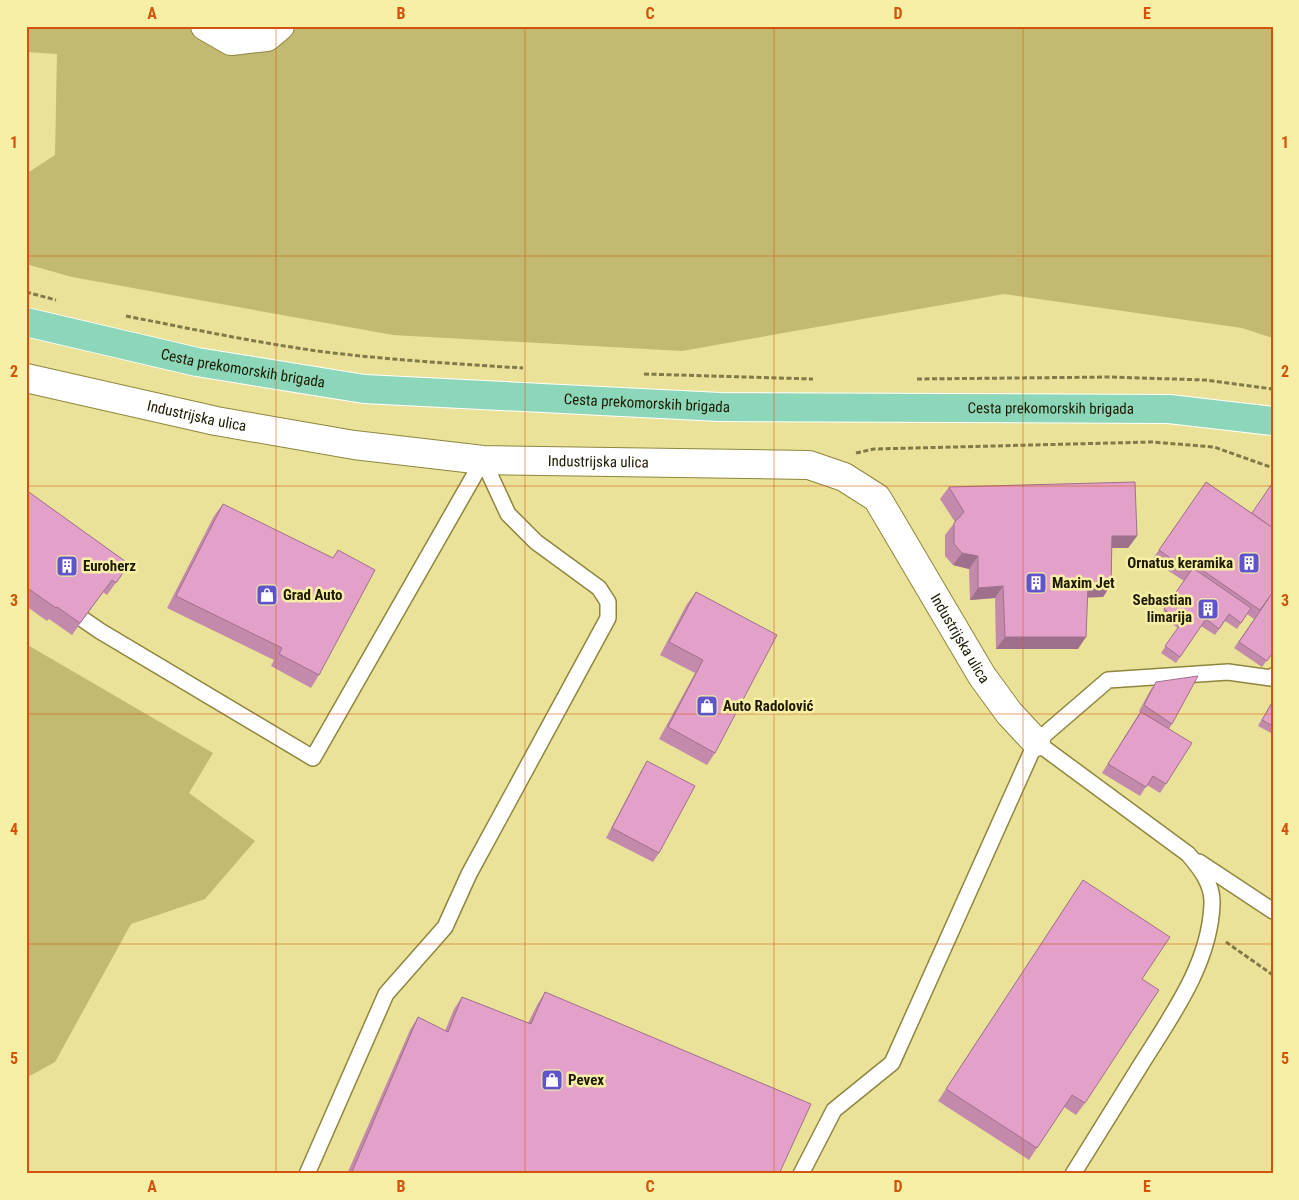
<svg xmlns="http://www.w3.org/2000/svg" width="1299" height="1200" font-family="'Roboto Condensed',sans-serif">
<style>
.green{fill:#c2ba70}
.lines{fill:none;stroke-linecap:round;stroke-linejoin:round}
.service-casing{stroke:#8e863e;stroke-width:18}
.minor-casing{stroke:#8e863e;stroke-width:30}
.primary-casing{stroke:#fff;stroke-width:30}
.path{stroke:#807a49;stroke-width:3;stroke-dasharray:5 2.5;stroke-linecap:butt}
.service{stroke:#fff;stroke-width:15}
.minor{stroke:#fff;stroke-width:28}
.primary{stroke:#8cd7b9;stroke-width:28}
.wall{fill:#c38aac}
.shaded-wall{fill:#9f708c}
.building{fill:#e3a0c8;stroke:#9f708c}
.grid{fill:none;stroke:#d4530b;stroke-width:1;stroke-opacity:0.55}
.labels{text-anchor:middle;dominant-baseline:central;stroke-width:5;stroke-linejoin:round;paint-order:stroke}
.street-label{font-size:15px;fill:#1e1a00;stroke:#f7efa5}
.poi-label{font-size:15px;font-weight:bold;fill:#1e1a00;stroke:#f7efa5;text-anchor:start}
.neatline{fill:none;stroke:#d4530b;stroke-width:2}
.grid-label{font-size:16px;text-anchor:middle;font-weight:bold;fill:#d4530b}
</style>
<rect width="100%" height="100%" fill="#e9e298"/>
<g class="green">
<polygon points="26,26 1273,26 1273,338 1242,328 1004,294 682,351 393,335 72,277 26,264 26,174 55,155 57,54 26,52"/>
<polygon points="26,644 213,753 189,793 255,841 205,899 131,924 55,1062 26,1078"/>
</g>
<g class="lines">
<g class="service-casing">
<g id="service">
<polyline points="68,609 100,631 313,758 483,460"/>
<path d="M1036 742 1188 854C1200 868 1213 884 1212 904 1210 963 1172 1015 1142 1063 1119 1100 1096 1137 1073 1174"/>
<polyline points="1199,862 1273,911"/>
<polyline points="307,1174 386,994 445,927 469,874 608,618 608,602 599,588 536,542 508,514 483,460"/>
<polyline points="801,1174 834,1110 892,1063 1036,742 1108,680 1228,672 1271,678 1273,676"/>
</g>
</g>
<g class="minor-casing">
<g id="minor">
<polyline points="205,26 231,41 267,37 280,26"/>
<path id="s1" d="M26 378 216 421 354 445 483 460 809 465 844 477 877 498 982 676 1009 713 1036 742"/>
</g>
</g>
<g class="primary-casing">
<g id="primary">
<path id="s2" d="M26 322 197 362 364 389 720 407 1169 409 1273 421"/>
</g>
</g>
<g class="path">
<polyline points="26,292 56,300"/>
<path d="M126 316C192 329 258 343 325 352 391 360 457 364 523 368"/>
<polyline points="644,374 813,379"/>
<polyline points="917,379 1111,377 1205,380 1273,389"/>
<polyline points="856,453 874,449 1152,442 1214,447 1273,468"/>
<polyline points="1226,942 1273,975"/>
</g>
<use href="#service" class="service"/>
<use href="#minor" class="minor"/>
<use href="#primary" class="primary"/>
</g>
<g class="wall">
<polygon points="1206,482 1252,513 1273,652 1262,667 1234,648 1254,619 1247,614 1237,629 1225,621 1215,635 1201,626 1176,663 1161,653 1178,628 1160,616 1184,581 1152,560"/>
<polygon points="949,487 1137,536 1128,548 1112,548 1111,585 1103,597 1087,597 1078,649 996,649 995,598 970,600 969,569 953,565 945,556 945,535 955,522 940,499"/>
<polygon points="26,490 129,564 107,595 103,592 72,635 49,619 47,621 26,606"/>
<polygon points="223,504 319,675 311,688 271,666 274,660 167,608 214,516"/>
<polygon points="696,592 715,753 707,765 659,739 695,673 660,655 687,604"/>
<polygon points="1156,682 1172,724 1169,729 1166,784 1160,793 1147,785 1140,796 1102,773 1140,712 1139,711 1151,689"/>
<polygon points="1273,700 1273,734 1258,726"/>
<polygon points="647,761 659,853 653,862 606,838 641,771"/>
<polygon points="1083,880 1142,979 1085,1103 1076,1115 1064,1107 1029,1160 938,1101"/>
<polygon points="545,992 779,1174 347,1174 410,1030 418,1017 445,1031 454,1009 462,997 528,1023 537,1005"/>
</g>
<g class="shaded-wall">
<polygon points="1112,536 1137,536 1128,548 1103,548"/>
<polygon points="962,553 978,556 969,569 953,565"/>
<polygon points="1111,585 1103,597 1079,598 1088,586"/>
<polygon points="1003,586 995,598 970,600 978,588"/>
<polygon points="1005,637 1086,637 1078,649 996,649"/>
</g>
<g class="building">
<polygon points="1135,482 1137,536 1112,536 1111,585 1088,586 1086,637 1005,637 1003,586 978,588 978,556 962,553 954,544 954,523 964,512 949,487"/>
<polygon points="1206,482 1273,528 1273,592 1260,610 1195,565 1190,572 1159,550"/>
<polygon points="1273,482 1273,528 1252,513"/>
<polygon points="26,490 129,564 116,583 112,580 80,623 57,607 56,608 26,587"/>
<polygon points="223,504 333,558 338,550 375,570 319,675 279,654 282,648 176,596"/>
<polygon points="1193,568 1251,608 1241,623 1229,614 1219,629 1206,619 1180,657 1165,646 1182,622 1164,609"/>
<polygon points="696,592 777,635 715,753 668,727 703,660 669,642"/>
<polygon points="1273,592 1273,652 1267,661 1239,642"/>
<polygon points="1198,676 1172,724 1144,705 1156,682"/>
<polygon points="1273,701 1273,726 1262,720"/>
<polygon points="1141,712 1192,743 1166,784 1153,776 1146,787 1108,764"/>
<polygon points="647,761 695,786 659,853 612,828"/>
<polygon points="1083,880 1170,937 1142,979 1159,990 1085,1103 1072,1095 1037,1148 946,1089"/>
<polygon points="545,992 811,1104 779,1174 351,1174 418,1017 448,1032 462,997 531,1024"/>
</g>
<path class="grid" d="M276 26V1174M525 26V1174M774 26V1174M1023 26V1174M26 256H1273M26 486H1273M26 714H1273M26 944H1273"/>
<defs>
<g id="building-square" transform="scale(1.125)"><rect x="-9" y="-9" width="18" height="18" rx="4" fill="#6054cd" stroke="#f7efa5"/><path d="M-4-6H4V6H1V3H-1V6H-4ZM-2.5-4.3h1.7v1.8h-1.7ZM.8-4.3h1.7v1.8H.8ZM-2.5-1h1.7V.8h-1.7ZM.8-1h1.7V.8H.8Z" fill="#fff"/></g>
<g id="shop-square" transform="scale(1.125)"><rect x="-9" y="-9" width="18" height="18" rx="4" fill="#6054cd" stroke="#f7efa5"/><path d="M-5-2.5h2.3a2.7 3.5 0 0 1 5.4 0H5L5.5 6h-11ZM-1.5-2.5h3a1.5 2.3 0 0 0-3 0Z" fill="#fff"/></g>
</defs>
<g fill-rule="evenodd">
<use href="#building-square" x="1249" y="563"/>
<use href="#building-square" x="67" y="566"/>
<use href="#building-square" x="1036" y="583"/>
<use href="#shop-square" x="267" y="595"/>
<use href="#building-square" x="1208" y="609"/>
<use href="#shop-square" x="707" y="706"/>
<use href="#shop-square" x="552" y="1080"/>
</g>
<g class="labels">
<g class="street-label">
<text stroke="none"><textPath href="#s2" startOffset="222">Cesta prekomorskih brigada</textPath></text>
<text stroke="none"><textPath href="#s2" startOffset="628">Cesta prekomorskih brigada</textPath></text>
<text stroke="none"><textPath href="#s2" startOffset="1032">Cesta prekomorskih brigada</textPath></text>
<text stroke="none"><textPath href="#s1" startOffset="175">Industrijska ulica</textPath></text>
<text stroke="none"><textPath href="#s1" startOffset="580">Industrijska ulica</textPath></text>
<text stroke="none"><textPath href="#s1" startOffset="1030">Industrijska ulica</textPath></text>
</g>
<g class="poi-label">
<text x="1233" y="563" text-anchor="end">Ornatus keramika</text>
<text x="83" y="566">Euroherz</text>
<text x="1052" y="583">Maxim Jet</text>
<text x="283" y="595">Grad Auto</text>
<text x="1192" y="600" text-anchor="end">Sebastian<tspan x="1192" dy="17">limarija</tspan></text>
<text x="723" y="706">Auto Radolović</text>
<text x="568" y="1080">Pevex</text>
</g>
</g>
<rect width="1299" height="1200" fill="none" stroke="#f7efa5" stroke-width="55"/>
<rect x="28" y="28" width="1244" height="1144" class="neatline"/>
<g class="grid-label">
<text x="152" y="19">A</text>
<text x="401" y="19">B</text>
<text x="650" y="19">C</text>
<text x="898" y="19">D</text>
<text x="1147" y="19">E</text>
<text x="14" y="148">1</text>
<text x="1285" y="148">1</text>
<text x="14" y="377">2</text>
<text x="1285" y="377">2</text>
<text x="14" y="606">3</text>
<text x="1285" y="606">3</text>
<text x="14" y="835">4</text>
<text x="1285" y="835">4</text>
<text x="14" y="1064">5</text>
<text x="1285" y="1064">5</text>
<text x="152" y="1192">A</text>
<text x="401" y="1192">B</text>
<text x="650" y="1192">C</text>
<text x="898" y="1192">D</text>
<text x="1147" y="1192">E</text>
</g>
</svg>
